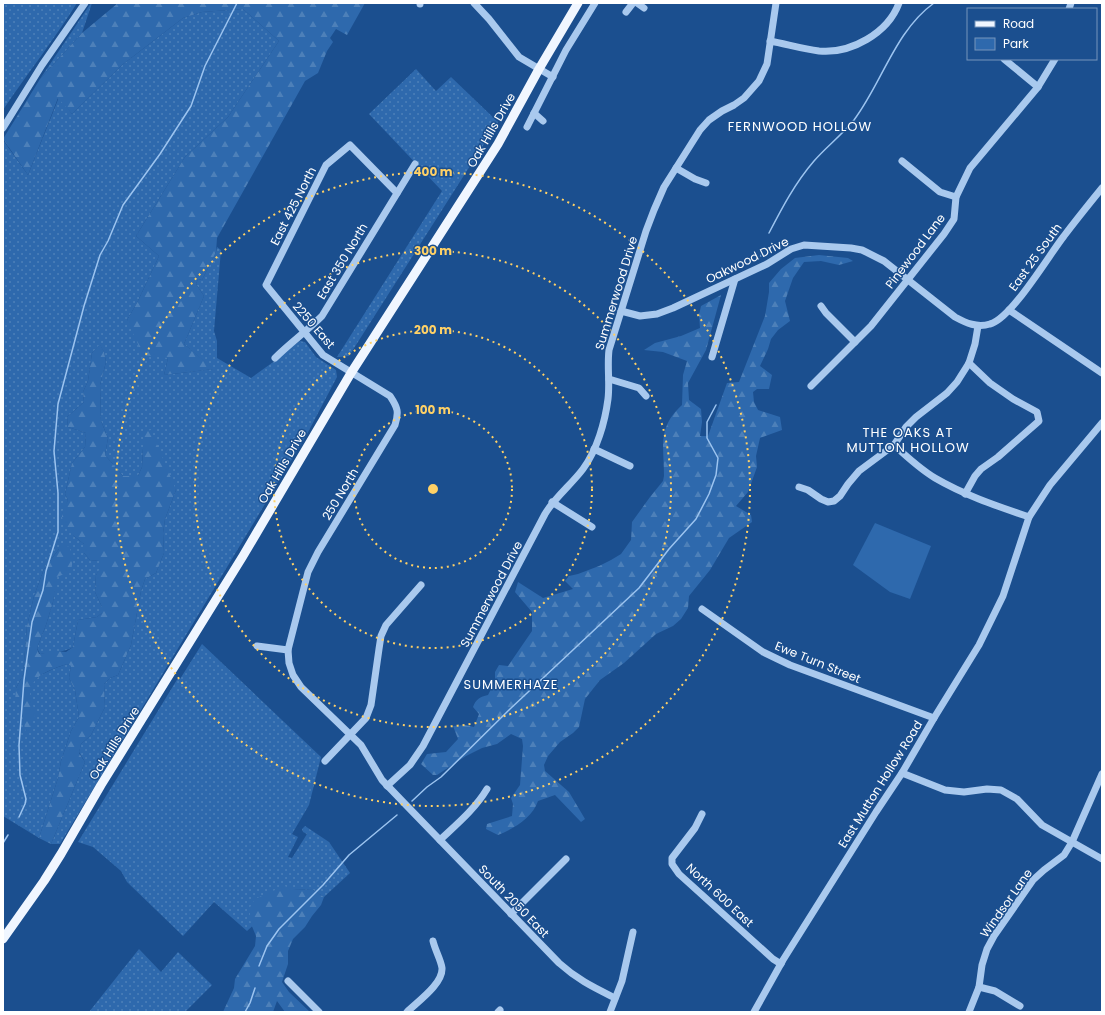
<svg xmlns="http://www.w3.org/2000/svg" width="1105" height="1015" font-family="Poppins,sans-serif">
<style>
.grass{fill:url(#grass-dots)}
.forest{fill:url(#forest-firs)}
.park{fill:#2e69ad}
.lines{fill:none;stroke-linecap:round;stroke-linejoin:round}
.stream{stroke:#9cc4f0;stroke-width:1.5}
.minor{stroke:#a9c9ee;stroke-width:7}
.major{stroke:#f0f6ff;stroke-width:9}
.ring{fill:none;stroke:#ffd166;stroke-width:2;stroke-dasharray:2 4}
.labels{text-anchor:middle;dominant-baseline:central;stroke-width:3;stroke-linejoin:round;paint-order:stroke}
.street-label{font-size:12px;fill:#fff;stroke:#1b4f8f}
.neighbourhood-label{font-size:13px;letter-spacing:1px;fill:#fff;stroke:#1b4f8f}
.centre{fill:#ffd166;stroke:#1b4f8f;stroke-width:2}
.ring-label{font-size:12px;text-anchor:middle;font-weight:bold;fill:#ffd166;stroke:#1b4f8f;stroke-width:3;stroke-linejoin:round;paint-order:stroke}
</style>
<defs>
<pattern id="grass-dots" width="8" height="8" patternUnits="userSpaceOnUse"><rect width="8" height="8" fill="#2e69ad"/><path d="M2 2h.1M6 6h.1" fill="none" stroke="#4d80b9" stroke-width="1.8" stroke-linecap="round"/></pattern>
<pattern id="forest-firs" width="22" height="20" patternUnits="userSpaceOnUse"><rect width="22" height="20" fill="#2e69ad"/><path d="M5 1l3.5 6h-7zM16 11l3.5 6h-7z" fill="#4d80b9"/></pattern>
</defs>
<rect width="100%" height="100%" fill="#1b4f8f"/>
<g class="grass">
<path d="M3 3H77C54 40 27 74 3 110Z"/>
<polygon points="91,3 92,3 82,33 40,79"/>
<path d="M243 9 279 41 228 117 185 157 136 236 159 256 137 303 127 320 168 358 164 375 213 369 184 344 204 296 196 284 198 279 202 280 216 252 217 247 221 250 214 331 217 341V358L251 378 276 360 285 351 300 341 305 342 316 357 336 370 337 377 306 436 60 844H51L85 762 79 752 81 744 91 735 105 707 104 684 110 678 118 675 131 645 141 591 145 579 156 573 164 553 163 533 165 519 176 490 143 448 142 467 138 476H123L105 455 108 438 101 421 100 385 106 362 104 352 100 345 92 353 88 381 83 392 84 402 67 417 68 427 86 433 85 447 72 463 65 494 68 500 62 514 74 536 84 544V553L90 560 99 561V571L96 575 95 592 102 607V613L97 617 78 620 73 647C64 653 51 652 40 654L37 648 46 625 53 602 59 549 44 569 34 596 27 626 23 675 16 688 27 732C28 723 30 714 31 704 31 700 29 696 29 692 30 676 55 668 67 664L71 666 69 678 75 690 79 717 71 731 61 761 58 778 39 838 3 816V140L28 175 59 97 72 114 122 65 183 18 202 12Z"/>
<polygon points="416,69 436,91 451,77 498,122 349,356 339,357 337,357 442,191 369,114"/>
<polygon points="202,644 321,757 309,805 292,834 298,837 288,857 292,858 307,834 303,832 302,829 305,826 329,842 350,873 324,897 313,890 293,889 247,931 214,902 183,936 127,882 121,871 93,847 78,842 178,678 180,679"/>
<polygon points="139,949 161,972 178,952 212,985 185,1012 89,1012"/>
</g>
<g class="forest">
<polygon points="118,3 365,3 347,35 336,29 330,38 333,42 327,51 318,73 305,81 217,238 216,252 202,280 198,279 196,284 204,296 184,344 214,369 164,375 168,358 143,355 127,320 137,303 159,256 136,236 185,157 228,117 279,41 243,9 202,12 183,18 122,65 72,114 58,98 28,175 3,139 40,79 82,33"/>
<path d="M819 255 848 258 853 261 839 265 821 261 804 262 793 278 785 301 790 321 778 330 771 339 768 349 760 366 772 375 769 389H757L753 392 754 402 758 410 780 417 782 430 760 438 756 456 757 467 748 492 736 506 751 515 752 522 729 538 710 570 689 596 688 608 681 619 673 626 656 634 624 663 600 680 585 699 579 727 573 733 560 742 548 756 544 765 545 771 569 792 585 819 581 822 555 795 538 801C532 818 515 828 498 835L486 829 487 824 512 816 513 804 511 798 520 785 523 746 522 739 511 734 497 744 482 748 466 756 437 775H433L421 764 427 754 446 752 458 739 453 726 465 725 474 727 479 714 473 707C476 699 480 697 488 695L495 681V672L499 665 508 666 532 631V612L515 592 518 582 543 598 573 589 565 581 569 576 578 574 599 566 611 560 621 554 631 540 632 522 650 497 663 481 664 476C664 446 657 428 682 405L683 375 687 361 663 352 644 350 655 343 681 336 700 328 699 315 701 306 721 295 706 350 688 383 689 400 701 409 702 422 700 436H708L727 383 739 382 765 316 769 292V283L781 269 795 258Z"/>
<path d="M100 344 104 352 106 362 100 385 101 421 108 438 105 455 123 476H138L142 467 144 432 151 430 176 490 165 519 163 533 164 553 156 573 145 579 141 591 131 645 118 675 110 678 104 684 105 707 91 735 81 744 79 753 85 762 51 844 39 838 58 778 61 761 71 731 79 717 75 690 69 678 71 666 67 664C42 672 19 682 36 712L29 730 26 733 20 706 15 702 16 688 23 675 27 626 34 596 44 569 59 549 66 544C74 552 73 560 71 571L57 577 53 602 46 625 37 648 39 654 56 651 66 652 73 647 78 620 97 617 102 613V607L95 592 96 575 99 570V561L90 560 84 553V544C75 537 61 527 62 514 62 510 66 504 68 500L65 494 72 463 85 447 86 433 68 427 67 417 84 402 83 392 88 381 92 353Z"/>
<polygon points="284,886 293,889 313,890 324,897 321,905 312,916 305,927 293,939 288,951 288,964 282,982 289,992 310,1012 285,1012 277,1001 273,1012 223,1012 234,988 235,979 255,946 256,936 251,924 250,918 250,907 255,899"/>
</g>
<polygon class="park" points="875,523 931,546 910,599 890,592 853,565"/>
<g class="lines">
<g class="stream">
<path d="M769 233C782 208 795 183 814 161 826 147 842 135 854 120 882 83 895 31 934 3"/>
<polyline points="761,256 762,252"/>
<polyline points="412,801 427,787 441,777 510,709 639,588 669,549 696,519 709,494 716,475 718,458 707,438 707,422 716,405"/>
<polyline points="19,817 25,804 26,799 20,775 19,745 24,680 32,622 43,590 46,571 58,532 58,493 54,451 58,404 84,306 100,255 108,241 123,205 160,154 191,106 205,66 237,3"/>
<polyline points="3,843 8,835"/>
<polyline points="259,966 267,946 279,929 323,885 349,855 397,815"/>
<polyline points="245,1012 250,1003 255,988"/>
</g>
<g class="minor">
<polyline points="474,3 489,19 519,57 553,77"/>
<polyline points="637,3 644,8"/>
<polyline points="420,4 420,3"/>
<polyline points="1069,9 1071,3"/>
<polyline points="626,12 633,3"/>
<path d="M770 41C786 44 803 49 819 51 851 54 888 33 899 3"/>
<polyline points="1004,59 1038,87"/>
<polyline points="534,113 543,121"/>
<polyline points="527,127 566,50 595,3"/>
<polyline points="3,128 42,65 85,3"/>
<polyline points="902,161 940,192 956,197"/>
<polyline points="676,168 695,179 706,183"/>
<path d="M397 193 350 145 326 165 266 285 323 355 390 396C398 408 399 412 395 425L318 552 308 572 288 650 289 663 293 675 301 687 361 745 382 780 407 806 559 963C578 980 593 987 615 998"/>
<polyline points="821,306 826,313 855,342"/>
<polyline points="1009,310 1102,373"/>
<path d="M621 311 640 316 657 314 673 308 767 264 791 249 804 245 851 248 862 250 884 261 955 317C966 323 977 328 990 324 1011 319 1049 255 1064 236 1076 220 1089 204 1102 188"/>
<polyline points="712,357 735,279"/>
<path d="M275 358C290 343 307 331 322 316L415 164"/>
<polyline points="609,379 639,388 646,396"/>
<polyline points="811,386 871,326 944,234 954,219 956,197 970,168 1038,87 1055,59"/>
<path d="M894 445C907 457 920 469 935 478 964 495 997 506 1029 517"/>
<polyline points="594,449 630,466"/>
<polyline points="799,487 808,490 821,499 828,502 834,501 840,496 848,484 859,471 894,445 906,427 916,417 947,393 957,382 969,363 975,344 978,326"/>
<polyline points="965,494 975,476 981,469 998,457 1039,421 1037,412 1013,399 990,383 969,363"/>
<polyline points="552,502 592,527"/>
<polyline points="702,609 763,652 790,665 934,718"/>
<polyline points="257,646 288,650"/>
<polyline points="325,761 366,718 371,705 379,649 381,636 386,625 421,585"/>
<polyline points="902,773 945,790 964,792 987,789 1001,790 1017,799 1042,825 1102,859"/>
<path d="M387 786 410 765 423 746 545 514C555 497 571 485 583 469 597 450 605 422 608 399 610 383 607 366 609 350L646 231 654 210 664 187 700 130 709 120 722 111 734 105 744 98 759 81 767 64 776 3"/>
<polyline points="702,814 695,828 672,858 672,864 679,874 773,959 781,964"/>
<path d="M440 840C457 824 475 809 487 789"/>
<polyline points="511,914 566,859"/>
<polyline points="288,981 319,1012"/>
<polyline points="979,987 995,991 1020,1006"/>
<path d="M407 1012C417 1002 443 984 442 968 441 960 435 950 433 941"/>
<polyline points="498,1012 500,1010"/>
<polyline points="610,1012 622,981 633,932"/>
<polyline points="754,1012 783,960 876,812 902,773 934,718 979,645 1003,596 1029,517 1050,485 1102,423"/>
<polyline points="969,1012 979,987 982,965 987,949 994,936 1033,880 1044,870 1064,855 1072,842 1102,774"/>
</g>
<polyline class="major" points="3,939 44,881 61,854 101,785 243,556 351,373 498,144 539,69 578,3"/>
</g>
<g class="ring">
<circle cx="433" cy="489" r="79"/>
<circle cx="433" cy="489" r="159"/>
<circle cx="433" cy="489" r="238"/>
<circle cx="433" cy="489" r="317"/>
</g>
<g class="labels">
<g class="street-label">
<text transform="translate(491 130) rotate(-60)">Oak Hills Drive</text>
<text transform="translate(293 206) rotate(-63)">East 425 North</text>
<text transform="translate(915 251) rotate(-53)">Pinewood Lane</text>
<text transform="translate(1035 257) rotate(-54)">East 25 South</text>
<text transform="translate(747 260) rotate(-26)">Oakwood Drive</text>
<text transform="translate(342 261) rotate(-59)">East 350 North</text>
<text transform="translate(616 293) rotate(-73)">Summerwood Drive</text>
<text transform="translate(314 325) rotate(49)">2250 East</text>
<text transform="translate(282 466) rotate(-60)">Oak Hills Drive</text>
<text transform="translate(340 494) rotate(-59)">250 North</text>
<text transform="translate(491 594) rotate(-62)">Summerwood Drive</text>
<text transform="translate(818 662) rotate(22)">Ewe Turn Street</text>
<text transform="translate(114 743) rotate(-58)">Oak Hills Drive</text>
<text transform="translate(880 784) rotate(-58)">East Mutton Hollow Road</text>
<text transform="translate(720 895) rotate(43)">North 600 East</text>
<text transform="translate(514 901) rotate(46)">South 2050 East</text>
<text transform="translate(1006 903) rotate(-55)">Windsor Lane</text>
</g>
<g class="neighbourhood-label">
<text x="800" y="126">FERNWOOD HOLLOW</text>
<text x="908" y="432">THE OAKS AT<tspan x="908" dy="15">MUTTON HOLLOW</tspan></text>
<text x="511" y="684">SUMMERHAZE</text>
</g>
</g>
<circle cx="433" cy="489" r="6" class="centre"/>
<g class="ring-label">
<text x="433" y="176">400 m</text>
<text x="433" y="255">300 m</text>
<text x="433" y="334">200 m</text>
<text x="433" y="414">100 m</text>
</g>
<rect width="1105" height="1015" fill="none" stroke="#ffffff" stroke-width="8"/>
<rect x="967" y="8" width="130" height="52" fill="#1b4f8f" stroke="#7695bc"/>
<rect x="975" y="21" width="20" height="6" fill="#f0f6ff" stroke="#7695bc"/>
<text x="1003" y="28" font-size="12" fill="#ffffff">Road</text>
<rect x="975" y="38" width="20" height="12" fill="#2e69ad" stroke="#7695bc"/>
<text x="1003" y="48" font-size="12" fill="#ffffff">Park</text>
</svg>
